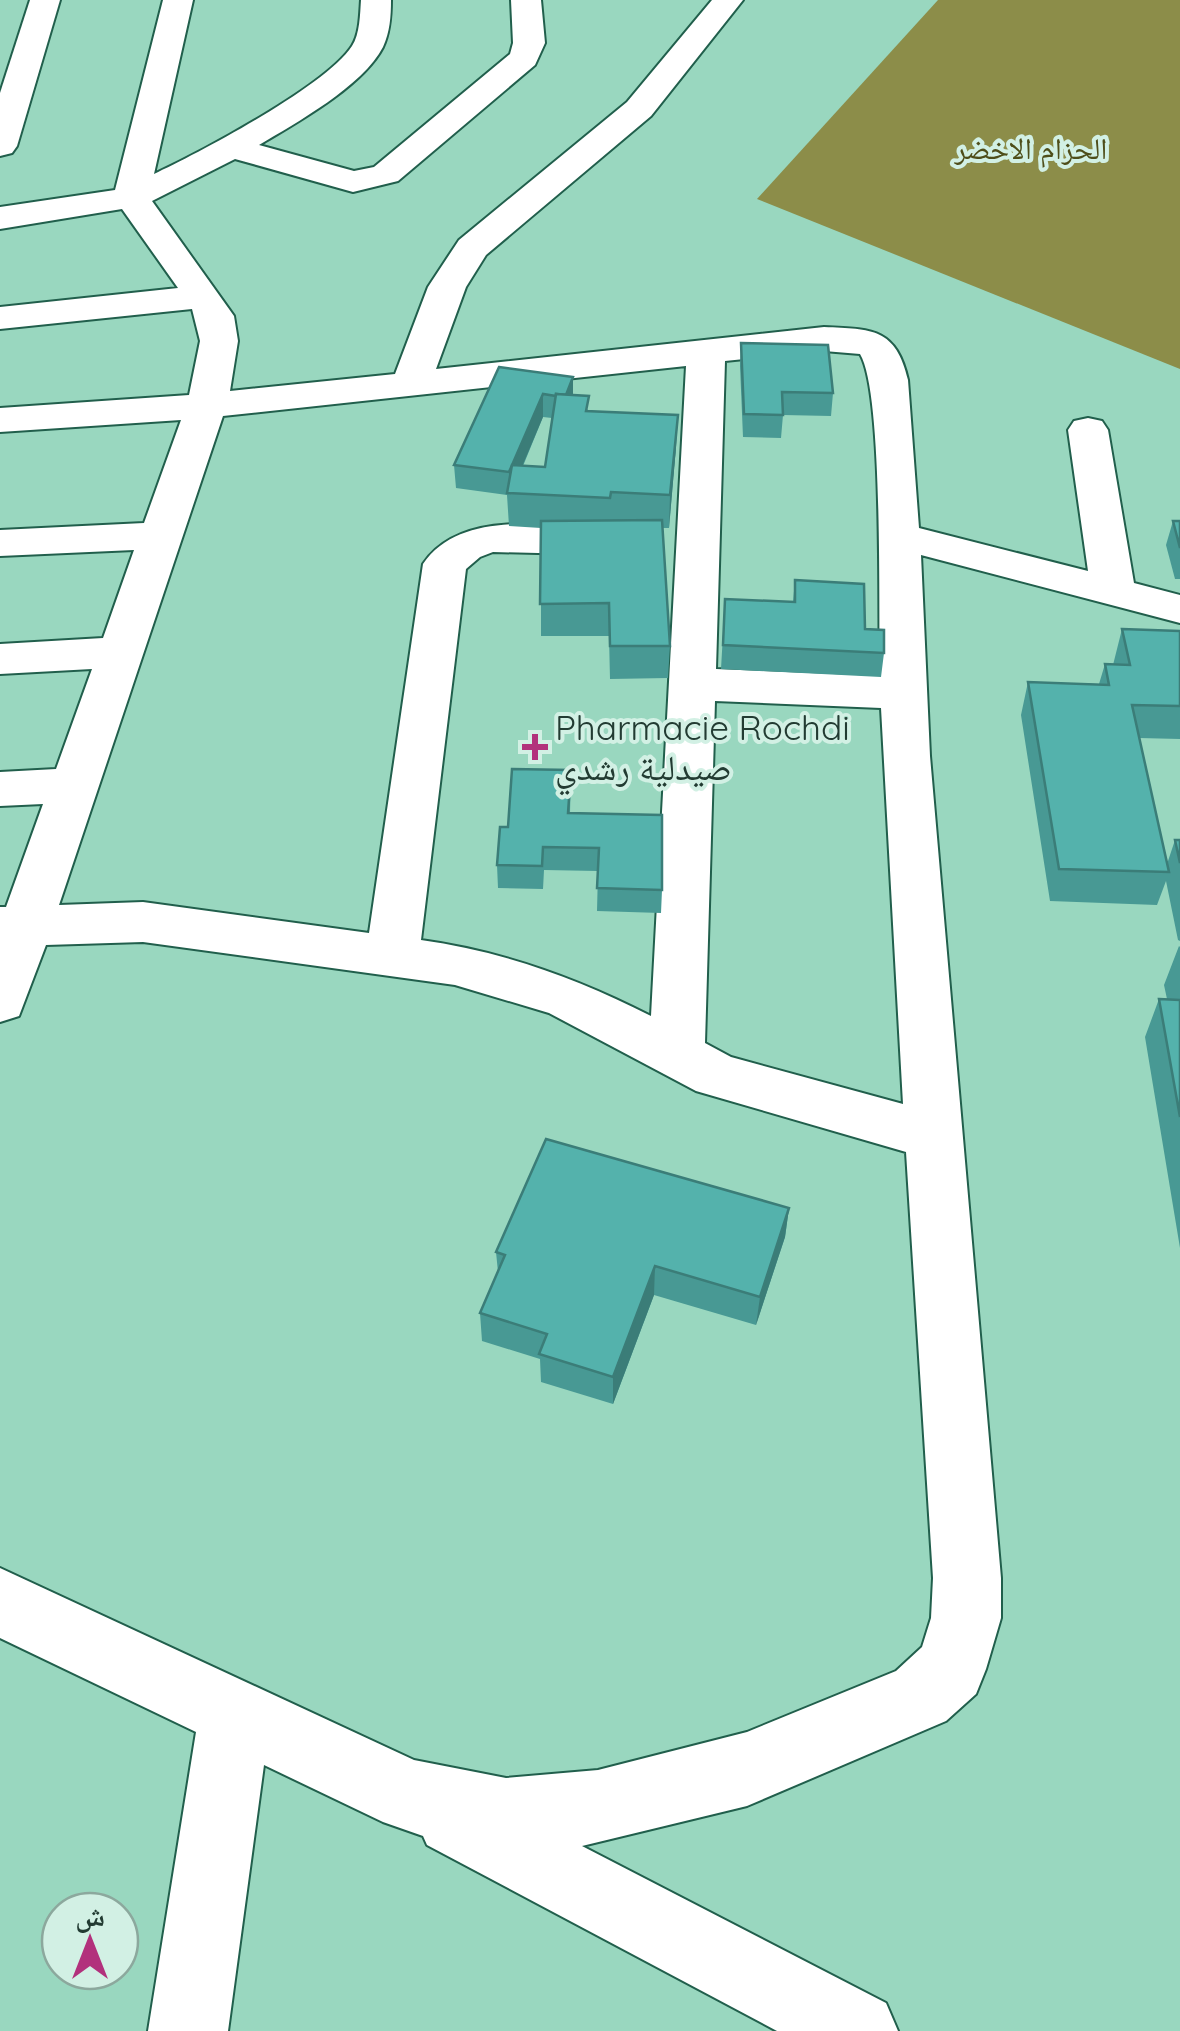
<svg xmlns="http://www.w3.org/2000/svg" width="1180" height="2031" font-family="Quicksand,'Noto Naskh Arabic',sans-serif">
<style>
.forest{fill:#8c8d49}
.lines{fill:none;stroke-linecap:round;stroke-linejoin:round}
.minor-casing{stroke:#215f4c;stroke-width:4}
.minor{fill:#fff;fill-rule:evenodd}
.wall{fill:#489994;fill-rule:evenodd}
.shaded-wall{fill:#3b7d78}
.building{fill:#54b2ac;stroke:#3b7d78;stroke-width:2.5}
.poi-dot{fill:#b2317c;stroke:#d2f0e4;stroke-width:4}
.labels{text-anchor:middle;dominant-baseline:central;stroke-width:8;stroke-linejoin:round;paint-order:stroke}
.far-park-label{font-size:30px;fill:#4e4e1a;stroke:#d2f0e4}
.poi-label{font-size:35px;fill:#223b32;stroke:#d2f0e4;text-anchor:start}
</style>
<rect width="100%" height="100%" fill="#99d7bf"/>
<polygon class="forest" points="938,0 1180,0 1180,369 757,199"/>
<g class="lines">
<g class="minor-casing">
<g id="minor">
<polygon points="30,0 60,0 17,146 12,153 0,156 0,93"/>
<path d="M163 0H193L154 174C199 153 326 86 352 46 360 34 360 14 361 0H391C391 16 390 32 383 47 363 86 296 123 259 145L354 171 374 167 510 54 513 43 511 0H541L545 43 535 65 398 181 353 192 235 159 152 201 234 316 238 341 230 391 395 374 428 287 459 240 627 102 712 0H743L651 116 486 255 466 287 436 369 824 327C872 329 896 328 908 380L919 528 1088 571 1068 430 1074 421 1088 418 1102 421 1108 430 1134 583 1180 595V623L921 555 930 756 1001 1578V1618L986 1669 976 1694 946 1721 747 1806 582 1846 886 2003 898 2031H777L427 1845 423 1836 383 1822 264 1765 228 2031H148L196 1732 0 1638V1568L414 1760 506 1778 598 1770 747 1732 896 1671 922 1647 931 1618 933 1578 906 1152 696 1091 549 1013 455 985 143 942 46 945 19 1016 0 1022V907H6L43 804 0 806V772L56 769 92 669 0 674V644L103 638 134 550 0 556V530L144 523 181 420 0 432V408L189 395 200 341 192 309 0 329V307L178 288 122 209 0 229V207L115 190ZM824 351 860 354C884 393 878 618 880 676L716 669 725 361ZM686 366 651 1016C579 979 502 951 421 940L466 569 480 557 493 552 618 555 633 551 640 542 633 533 618 529C558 527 462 506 423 564L369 933 143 902 59 905 223 416ZM715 701 881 708 903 1104 731 1057 705 1043Z"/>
</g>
</g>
<use href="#minor" class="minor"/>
</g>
<g class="wall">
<polygon points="741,343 833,393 831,416 783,415 781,438 743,437 740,366"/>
<path d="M499 367 573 377V395L589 411 676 447 669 528H663L670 646 668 678 610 679 609 636H541V528L509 526 507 495 456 488 454 465ZM543 417 552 418 545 467 523 466Z"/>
<polygon points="1173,521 1180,521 1180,579 1175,579 1166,545"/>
<polygon points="795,580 865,629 884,653 881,677 721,669 725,599 793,602"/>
<polygon points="1122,629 1180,631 1180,739 1139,738 1167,864 1175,840 1180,840 1180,941 1178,940 1166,881 1157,905 1050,901 1021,715 1028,682 1099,684 1105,664 1113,665"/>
<polygon points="571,770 570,813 662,890 661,913 597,911 598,871 544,870 543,889 498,888 497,865 508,827"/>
<polygon points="1179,946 1180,947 1180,1248 1145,1037 1159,999 1167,999 1164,985"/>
<polygon points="789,1208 785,1237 756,1325 654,1295 613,1404 541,1382 540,1359 482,1341 480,1313 498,1272 496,1252"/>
</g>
<g class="shaded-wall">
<polygon points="573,377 573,400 565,397"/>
<polygon points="543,394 543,417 510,495 509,472"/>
<polygon points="678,415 676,447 669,528 670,495"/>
<polygon points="789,1208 785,1237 756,1325 760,1297"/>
<polygon points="655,1266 654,1295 613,1404 613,1377"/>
</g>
<g class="building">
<polygon points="741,343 828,345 833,393 782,392 783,415 744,414"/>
<polygon points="499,367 573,377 566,395 556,394 556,396 543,394 509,472 454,465"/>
<polygon points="556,394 589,396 586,411 678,415 670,495 611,492 610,498 507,493 512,465 545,467"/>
<polygon points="662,520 670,646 610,646 609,603 540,604 541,521"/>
<polygon points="1173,521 1180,521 1180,548"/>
<polygon points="795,580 864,584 865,629 884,630 884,653 723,645 725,599 795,602"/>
<polygon points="1122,629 1180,631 1180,706 1132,705 1169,872 1059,869 1028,682 1109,685 1105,664 1130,665"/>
<polygon points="512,769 571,770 568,813 662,815 662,890 597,888 599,848 543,847 542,866 497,865 500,827 508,827"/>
<polygon points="1175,840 1180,840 1180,863"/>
<polygon points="1159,999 1180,1000 1180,1117"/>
<polygon points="546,1139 789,1208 760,1297 655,1266 613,1377 539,1354 547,1334 480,1313 505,1255 496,1252"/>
</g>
<path class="poi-dot" d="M530 732h10v10h10v10h-10v10h-10v-10h-10v-10h10z"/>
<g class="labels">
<g class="far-park-label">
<text x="1031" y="148">الحزام الاخضر</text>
</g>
<g class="poi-label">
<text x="555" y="727">Pharmacie Rochdi<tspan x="555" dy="40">صيدلية رشدي</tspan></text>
</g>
</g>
<g transform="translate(90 1941)"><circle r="48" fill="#d2f0e4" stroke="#8ca89d" stroke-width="2.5"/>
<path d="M0-8L18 38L0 25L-18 38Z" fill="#b2317c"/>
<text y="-15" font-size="28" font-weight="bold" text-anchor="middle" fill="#223b32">ش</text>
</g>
</svg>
